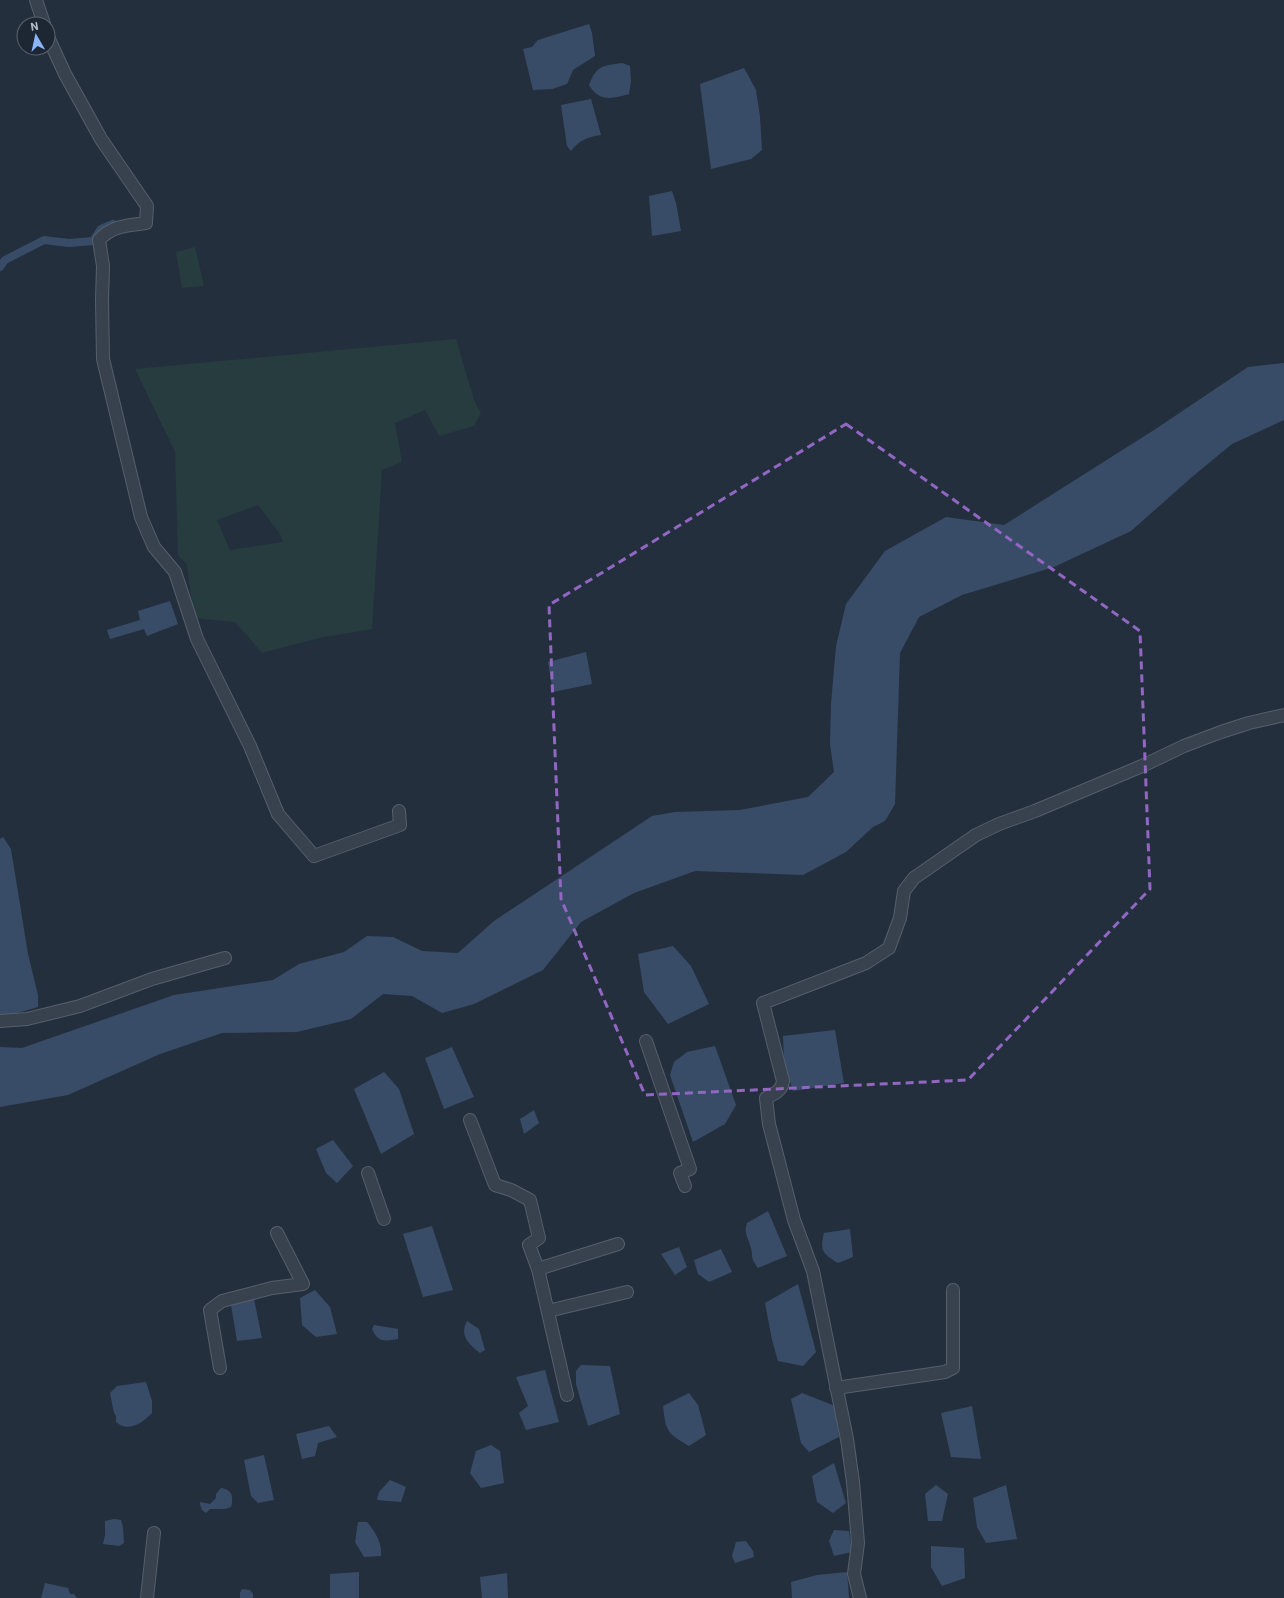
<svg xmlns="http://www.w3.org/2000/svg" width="1284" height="1598" font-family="Roboto,sans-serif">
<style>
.green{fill:#263c3f;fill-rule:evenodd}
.water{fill:#394c67}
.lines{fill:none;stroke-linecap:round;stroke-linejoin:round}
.canal{stroke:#394c67;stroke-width:8}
.minor-casing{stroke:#565f6c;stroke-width:14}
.minor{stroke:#38414e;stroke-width:12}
.marked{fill:none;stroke:#9266c3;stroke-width:3;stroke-dasharray:8 5;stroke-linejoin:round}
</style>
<rect width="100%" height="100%" fill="#242f3e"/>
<g class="green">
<polygon points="195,247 204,286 182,288 176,252"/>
<path d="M456 339 474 400 481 413 474 426 439 436 425 410 395 423 402 462 382 470 372 629 319 638 262 653 235 622 194 618 187 565 178 555 175 452 135 369ZM258 505 280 534 283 542 230 550 217 520Z"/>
</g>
<g class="water">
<polygon points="589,24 592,33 595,56 573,70 567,84 552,89 533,90 523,49 532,47 538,40"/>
<path d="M622 63 630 66 631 81 629 94C612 99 599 102 589 85 597 65 602 66 622 63Z"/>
<polygon points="744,68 756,90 760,117 762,150 751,159 711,169 700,84"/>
<path d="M591 99 601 135C588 137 579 140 571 151L567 146 561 105Z"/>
<polygon points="672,191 676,203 681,231 652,236 649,196"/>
<polygon points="1284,363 1284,420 1232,444 1192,477 1131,531 1054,567 962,595 919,617 900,653 895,804 885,821 873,827 846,852 803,875 695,871 634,893 581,922 543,970 474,1004 442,1013 412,996 383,994 351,1019 297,1032 222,1033 160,1054 68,1095 0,1107 0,1047 22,1048 174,995 273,980 299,964 344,952 367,936 393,937 422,951 458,953 494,921 652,816 675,812 740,810 808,797 834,772 830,744 831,704 836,646 846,604 885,551 946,517 1004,525 1154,430 1248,367"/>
<polygon points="170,601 178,624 147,636 144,629 110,639 107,630 140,620 138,611"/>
<polygon points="586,652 592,684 553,692 548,662"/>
<polygon points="3,837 11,849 28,954 38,995 38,1007 7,1016 0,1015 0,839"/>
<polygon points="673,946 691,966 709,1004 668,1024 644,992 638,954"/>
<polygon points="835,1030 844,1083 793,1091 784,1063 783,1036"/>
<polygon points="715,1046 736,1105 725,1124 693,1142 670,1075 674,1062 687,1052"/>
<polygon points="452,1047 474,1097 444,1109 425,1058"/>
<polygon points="384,1072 399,1089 414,1134 381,1154 354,1089"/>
<polygon points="534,1110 539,1123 524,1134 520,1119"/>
<polygon points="333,1140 353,1166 337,1183 326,1173 316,1149"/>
<path d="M768 1211 787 1256 758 1268C749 1256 754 1256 750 1245 747 1235 744 1234 747 1223Z"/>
<polygon points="432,1226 453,1290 423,1297 403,1234"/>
<path d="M850 1229 853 1257 838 1263C824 1254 819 1252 824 1233Z"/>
<polygon points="679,1247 687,1267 675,1275 661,1254"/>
<polygon points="721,1249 732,1272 709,1282 698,1274 694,1260"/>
<polygon points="798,1284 816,1352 803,1366 778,1361 772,1340 765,1303"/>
<polygon points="315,1290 330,1307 337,1334 316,1337 302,1325 300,1298"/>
<polygon points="253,1294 262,1338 237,1341 230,1299"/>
<path d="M467 1321 479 1329 485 1350 480 1353C469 1344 459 1336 467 1321Z"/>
<path d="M374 1325 398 1329V1339C385 1341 378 1343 372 1329Z"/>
<polygon points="581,1365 610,1366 620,1414 588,1426 576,1384 576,1371"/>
<polygon points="545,1370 559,1422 526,1430 519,1413 528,1406 516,1377"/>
<path d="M146 1382 152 1401V1413C142 1423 129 1433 116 1422V1416L114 1413 110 1393 117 1386Z"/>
<path d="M689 1393 698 1405 706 1435 689 1446C667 1433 666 1432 663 1406Z"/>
<polygon points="802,1393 835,1406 839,1437 809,1452 801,1443 791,1399"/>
<polygon points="972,1406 981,1459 951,1457 941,1413"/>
<polygon points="329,1426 337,1437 318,1443 315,1456 302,1459 296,1434"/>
<polygon points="491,1445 500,1451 504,1483 481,1488 470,1473 476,1451"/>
<polygon points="264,1455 274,1500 258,1503 251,1496 244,1460"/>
<polygon points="834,1463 846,1503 833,1513 817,1502 812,1476"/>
<polygon points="390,1480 406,1487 401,1502 377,1500 379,1492"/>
<polygon points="936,1485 948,1494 942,1521 928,1521 925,1494"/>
<polygon points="1006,1485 1017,1539 986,1543 977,1527 973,1498"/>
<path d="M221 1488C232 1489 234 1497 231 1507L225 1509H210L206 1513 202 1510 200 1504V1502L210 1504 216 1498V1494Z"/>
<polygon points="114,1519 121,1520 123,1527 124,1543 119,1546 103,1544 105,1535 105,1521"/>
<path d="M358 1522H367C376 1533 382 1543 381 1556L364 1557 355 1542Z"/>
<polygon points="834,1530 849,1531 852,1552 834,1556 829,1541"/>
<polygon points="746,1541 753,1551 754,1557 735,1563 732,1556 736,1542"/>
<polygon points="931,1546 964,1548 965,1578 942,1586 931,1567"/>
<polygon points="359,1572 359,1598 330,1598 330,1574"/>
<polygon points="847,1572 849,1598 792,1598 791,1582 817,1575"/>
<polygon points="507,1573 508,1598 482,1598 480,1577"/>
<polygon points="45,1583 68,1588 70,1594 74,1594 77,1598 41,1598"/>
<polygon points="242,1589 250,1590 253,1594 253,1598 240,1598 240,1593"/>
</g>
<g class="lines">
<polyline class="canal" points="0,267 5,260 44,240 69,243 93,241 101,229 113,224"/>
<g class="minor-casing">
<g id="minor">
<polyline points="36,0 44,24"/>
<path d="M48 37 65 74 101 139 147 206 146 223C129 225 111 226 99 240L103 266 102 300 103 359 141 517 154 547 175 572 197 639 250 746 278 814 314 856 400 825 399 811"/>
<polyline points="0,1021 27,1019 80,1006 152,979 225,958"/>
<polyline points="646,1041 690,1169 680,1173 685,1186"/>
<polyline points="470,1120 495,1185 511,1190 530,1200 539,1238 529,1245 538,1269 618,1244"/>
<polyline points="368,1173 384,1219"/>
<polyline points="538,1269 567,1395"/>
<polyline points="548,1311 627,1292"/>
<polyline points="220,1368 210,1310 222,1301 272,1288 303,1284 277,1233"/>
<polyline points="836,1388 945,1372 953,1368 953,1290"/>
<polyline points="147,1598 154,1533"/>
<path d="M860 1598 854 1574 858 1543 853 1482 847 1439 813 1271 794 1220 769 1124 766 1098C774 1094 782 1091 783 1081L763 1003 866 963 889 948 900 918 904 891 914 878 976 835 999 824 1035 811 1142 766 1184 746 1221 732 1249 723 1284 715"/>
</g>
</g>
<use href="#minor" class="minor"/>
</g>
<path class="marked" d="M846 424 1140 631 1150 889 968 1080 645 1095 561 899 549 605Z"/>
<g transform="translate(36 36) rotate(351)"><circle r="19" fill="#1d2633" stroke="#59626f"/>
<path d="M0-3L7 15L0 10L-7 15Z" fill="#8ab4f8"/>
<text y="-6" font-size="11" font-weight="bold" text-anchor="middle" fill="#b4bcc9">N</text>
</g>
</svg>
